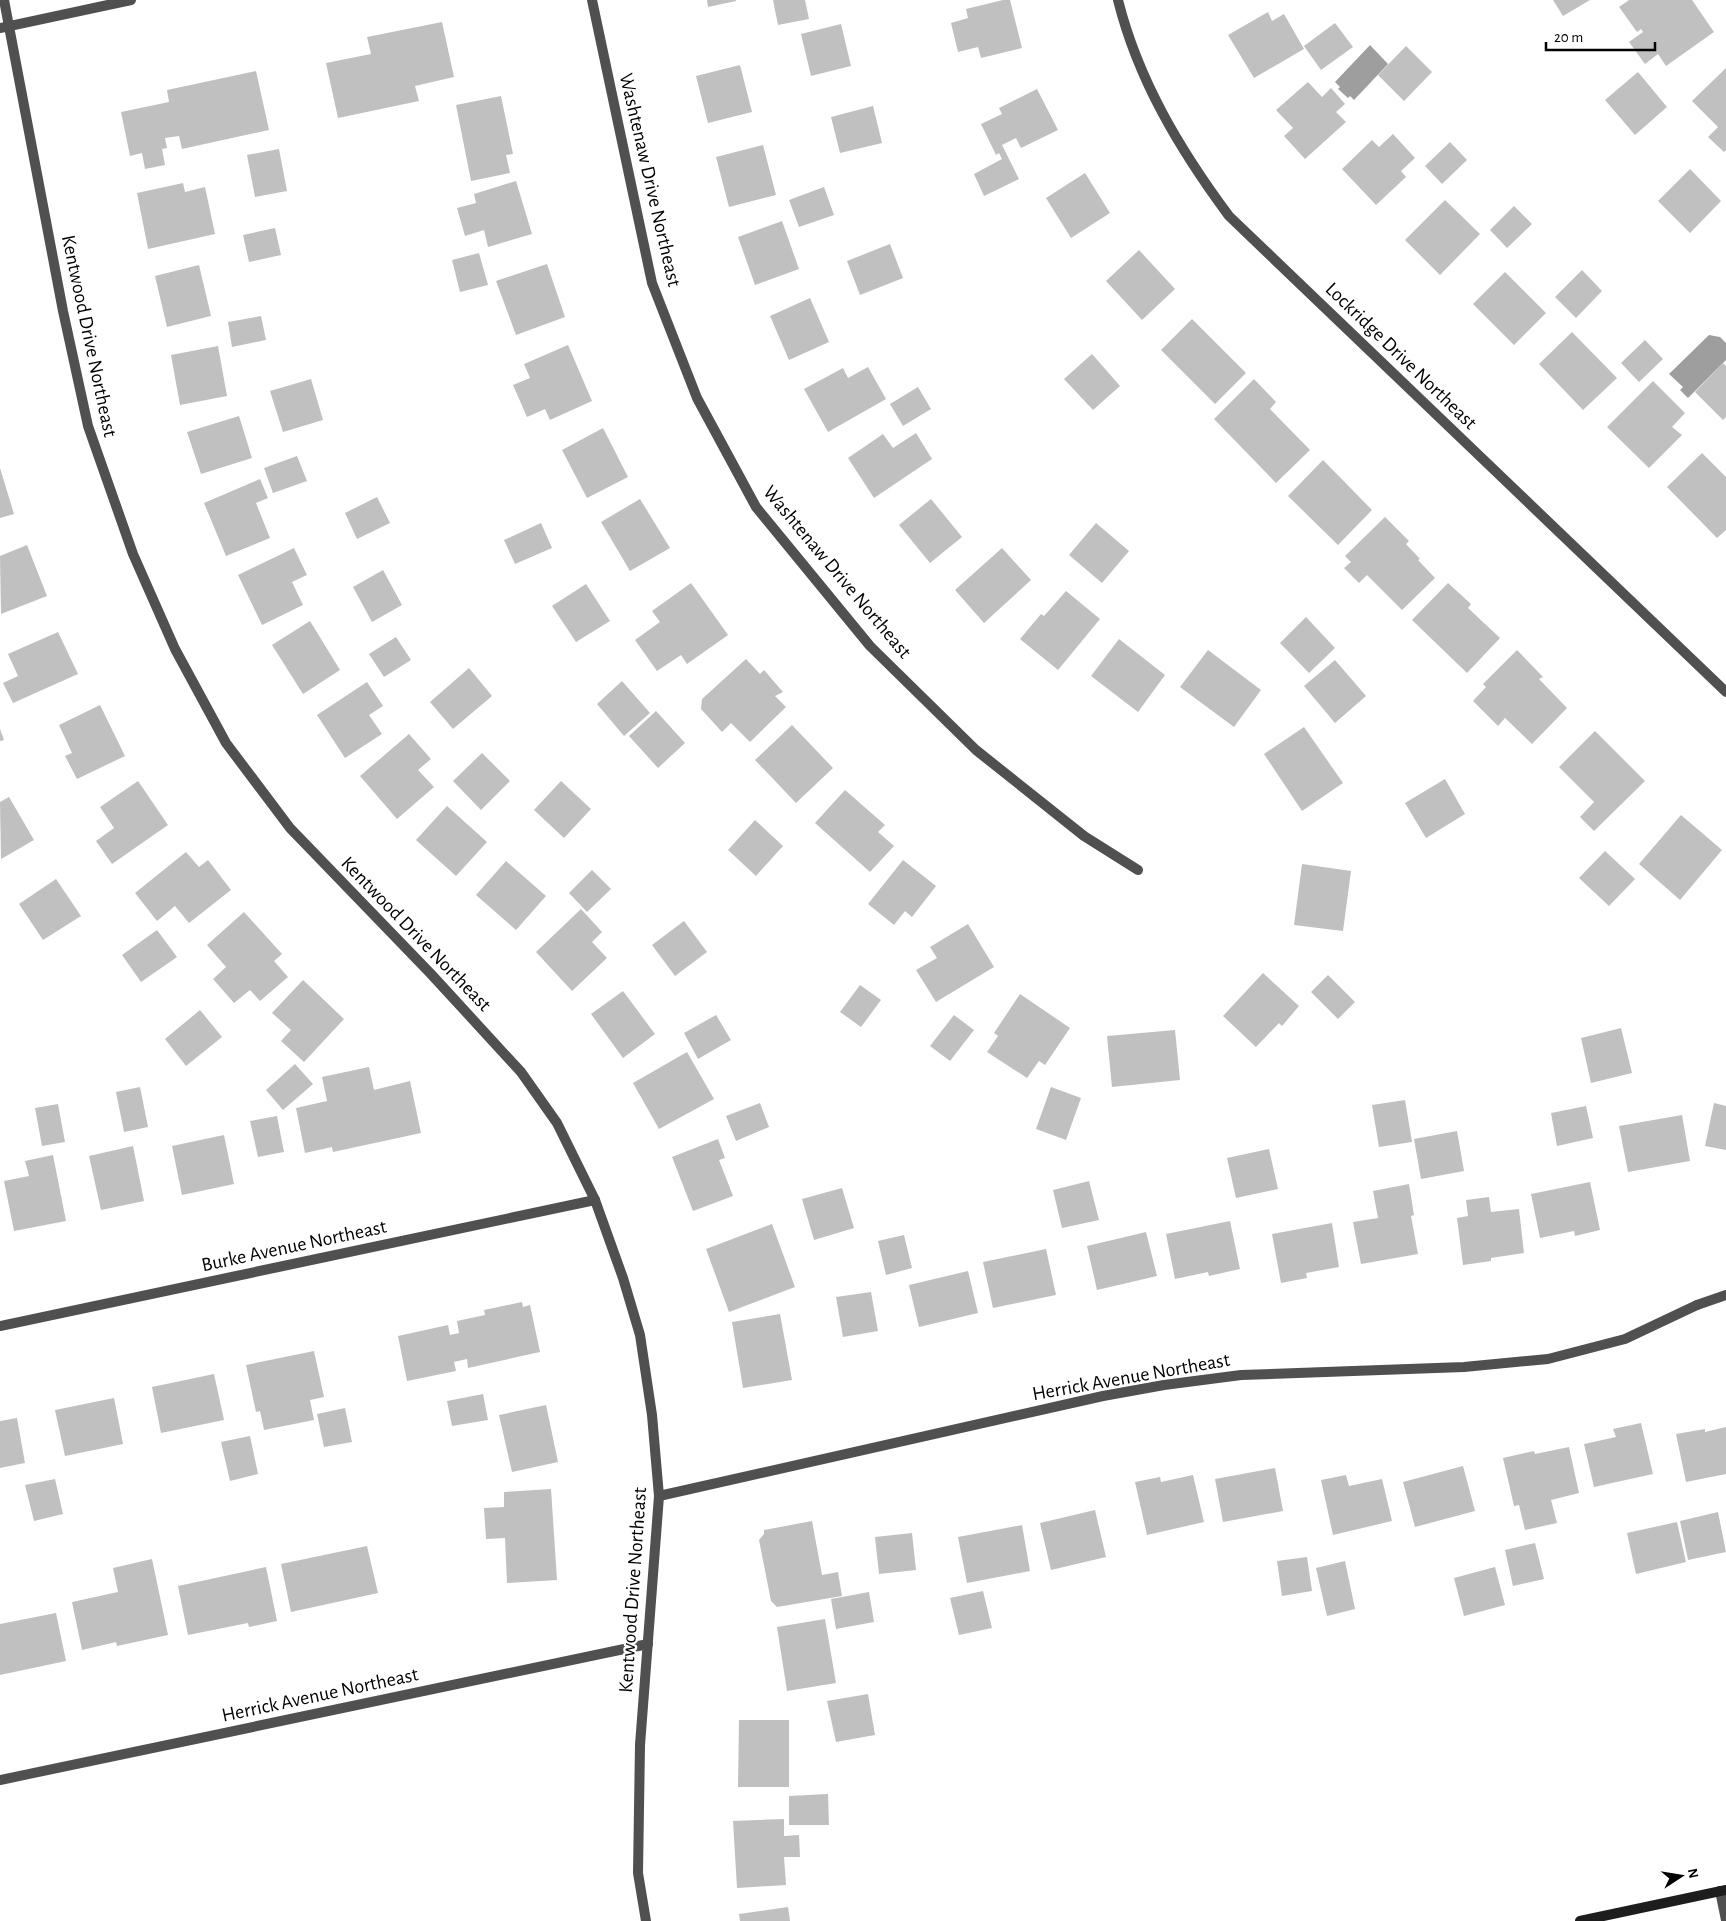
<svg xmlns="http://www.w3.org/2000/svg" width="1726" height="1921" font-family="'Alegreya Sans',sans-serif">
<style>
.water{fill:#9e9e9e}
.building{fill:#c0c0c0}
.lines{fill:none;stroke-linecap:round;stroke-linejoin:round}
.service{stroke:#505050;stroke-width:10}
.minor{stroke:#505050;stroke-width:10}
.tertiary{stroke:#505050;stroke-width:10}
.secondary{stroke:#1d1d1d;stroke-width:10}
.labels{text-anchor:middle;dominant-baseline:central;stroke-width:4.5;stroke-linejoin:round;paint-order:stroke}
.street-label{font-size:20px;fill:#000;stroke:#fff}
</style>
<rect width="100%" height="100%" fill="#fff"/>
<g class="water">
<polygon points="1370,45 1388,64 1354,100 1350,96 1348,98 1338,89 1340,87 1335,82"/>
<polygon points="1709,335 1720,337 1726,343 1726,360 1688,398 1680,390 1683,387 1669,374"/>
</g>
<g class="building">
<polygon points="707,0 736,0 736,1 708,7"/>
<polygon points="773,0 805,0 809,19 778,25"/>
<polygon points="1003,0 1010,0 1022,48 981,58 978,47 958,52 951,23 968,18 966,9"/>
<polygon points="1553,0 1590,0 1563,16"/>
<polygon points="1629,0 1692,0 1714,32 1666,66 1658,54 1645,64 1629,42 1643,32 1641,29 1637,32 1619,7"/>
<polygon points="1268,12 1272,21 1284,14 1304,49 1254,78 1228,35"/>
<polygon points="442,22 454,77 415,86 419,101 338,118 326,63 371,54 367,37"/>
<polygon points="1335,23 1353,47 1321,70 1304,46"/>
<polygon points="841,24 851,66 811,76 801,34"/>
<polygon points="1406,46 1432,72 1404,101 1378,75"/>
<polygon points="740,65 752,112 708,123 696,76"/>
<polygon points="1726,68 1726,150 1724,152 1708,137 1718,127 1692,101"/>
<polygon points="256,71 269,130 182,149 179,136 165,138 167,148 162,149 165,165 145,169 142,153 130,156 121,112 169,102 167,90"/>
<polygon points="1638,72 1667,107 1635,135 1605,100"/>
<polygon points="1308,82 1322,97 1331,88 1345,104 1336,112 1346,122 1305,159 1284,136 1293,128 1276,110"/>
<polygon points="1037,89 1058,130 1021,148 1016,138 1002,145 1019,179 984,196 974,174 1002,159 999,153 996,155 981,124 1002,114 999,108"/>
<polygon points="501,96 513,154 506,155 510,173 471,181 456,105"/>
<polygon points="873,106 882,143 840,153 831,117"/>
<polygon points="1393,134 1415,158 1401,171 1406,177 1376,205 1342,169 1372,140 1379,147"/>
<polygon points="1450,142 1467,160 1442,184 1425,166"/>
<polygon points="763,145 776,195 729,207 716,157"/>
<polygon points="279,149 287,191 255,197 247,155"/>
<polygon points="1690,169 1721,201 1690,233 1658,201"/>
<polygon points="1085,173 1110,213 1071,238 1046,198"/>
<polygon points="516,181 532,234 488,247 484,230 465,236 457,208 476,203 474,194"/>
<polygon points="183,183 185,192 205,187 215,234 148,249 137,193"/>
<polygon points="824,187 834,215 799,227 789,200"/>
<polygon points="1445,200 1480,234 1440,275 1405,240"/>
<polygon points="1514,206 1532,224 1507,248 1490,230"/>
<polygon points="782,221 799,269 755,285 738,237"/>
<polygon points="275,228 281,255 249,262 243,235"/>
<polygon points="890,244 903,278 860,295 847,261"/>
<polygon points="1139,250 1175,289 1142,320 1106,281"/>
<polygon points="479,253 488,285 460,292 452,260"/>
<polygon points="547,264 565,317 516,335 496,281"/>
<polygon points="199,265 211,316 167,327 155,276"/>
<polygon points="1582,270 1602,291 1576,318 1555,297"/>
<polygon points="1505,272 1546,313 1514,345 1473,304"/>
<polygon points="810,298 829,342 789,360 770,316"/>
<polygon points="261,316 266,340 232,347 228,322"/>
<polygon points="1192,319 1246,373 1215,404 1161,350"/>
<polygon points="1572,332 1617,378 1583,410 1539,364"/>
<polygon points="1645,340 1663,359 1639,382 1621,363"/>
<polygon points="568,345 592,401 550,420 545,409 527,417 513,385 530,378 524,364"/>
<polygon points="218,346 227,396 180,405 171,355"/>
<polygon points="1092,354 1120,386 1093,410 1064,379"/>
<polygon points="1723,363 1726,366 1726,417 1723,420 1695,392"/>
<polygon points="868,367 886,399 828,432 804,389 843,368 848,378"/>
<polygon points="311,379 323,420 283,432 270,391"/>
<polygon points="1254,379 1276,402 1270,409 1310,450 1276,483 1214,419"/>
<polygon points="1653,381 1685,413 1672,427 1682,435 1649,468 1607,427"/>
<polygon points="918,387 931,409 903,426 890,404"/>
<polygon points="239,416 252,458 201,474 187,432"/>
<polygon points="603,428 628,477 587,498 562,450"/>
<polygon points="916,433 932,459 874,498 848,458 883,434 893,448"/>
<polygon points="1702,453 1726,477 1726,530 1717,538 1667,487"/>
<polygon points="297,456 307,481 273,493 264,468"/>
<polygon points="1323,460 1372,510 1338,545 1288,496"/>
<polygon points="0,468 14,514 0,518"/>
<polygon points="260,479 268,498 256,503 270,538 226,556 204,503"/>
<polygon points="377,497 390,523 357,539 345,513"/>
<polygon points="640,499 670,548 630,571 601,522"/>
<polygon points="931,499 962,537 930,563 899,525"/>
<polygon points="1385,517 1409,541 1406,544 1420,559 1418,560 1435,578 1402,610 1367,575 1359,583 1344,568 1351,562 1345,556"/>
<polygon points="541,523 552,548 515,564 504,540"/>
<polygon points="1096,523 1129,551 1102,583 1069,555"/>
<polygon points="27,545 47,596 1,614 0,556"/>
<polygon points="294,548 307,575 292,582 303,605 262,625 238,575"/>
<polygon points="1002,548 1031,580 984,623 955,590"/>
<polygon points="383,570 402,605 372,622 353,587"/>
<polygon points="691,583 728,635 687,664 681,655 657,671 635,640 660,622 652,611"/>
<polygon points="1448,583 1471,604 1468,608 1500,638 1467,673 1412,620"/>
<polygon points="586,584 610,621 576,642 552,606"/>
<polygon points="1066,591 1100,619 1058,670 1020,639 1041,614 1044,616"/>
<polygon points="1306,617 1335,648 1309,673 1280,643"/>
<polygon points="310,621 340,670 303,694 272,645"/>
<polygon points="58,632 78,674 13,703 3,683 18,676 8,654"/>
<polygon points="396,637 411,660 384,677 369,654"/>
<polygon points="1119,639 1165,675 1138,712 1091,676"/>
<polygon points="1208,650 1261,690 1234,727 1180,687"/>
<polygon points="1517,650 1543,677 1539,679 1567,708 1532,744 1505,718 1498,726 1473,701 1486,687 1483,684"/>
<polygon points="746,659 760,674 764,670 783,692 775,696 786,707 750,742 731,723 722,732 701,709 702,699"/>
<polygon points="1335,660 1366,696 1335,723 1304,686"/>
<polygon points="469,668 492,696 453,729 430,702"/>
<polygon points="622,681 650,713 624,736 597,704"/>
<polygon points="367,682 383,706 369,715 382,734 345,758 317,715"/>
<polygon points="100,705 125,756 77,779 65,756 72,753 59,725"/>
<polygon points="656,711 685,743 658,768 629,736"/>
<polygon points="792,725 833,768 796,803 755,760"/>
<polygon points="1304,727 1343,783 1302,811 1264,754"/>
<polygon points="0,729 4,740 0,741"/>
<polygon points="1595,731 1645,781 1594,831 1580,817 1594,802 1559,767"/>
<polygon points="409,734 431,759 418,770 434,787 397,819 360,776"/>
<polygon points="482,753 510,781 481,810 453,781"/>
<polygon points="1445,779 1465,814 1426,838 1405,803"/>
<polygon points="138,781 168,825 112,864 96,841 114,828 100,807"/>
<polygon points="561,781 591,809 564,838 534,810"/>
<polygon points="845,790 885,825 878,832 894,846 870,872 815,823"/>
<polygon points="9,797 34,840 1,859 0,802"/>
<polygon points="447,806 487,842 456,876 416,840"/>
<polygon points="1681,815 1722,850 1680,900 1639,864"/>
<polygon points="755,820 783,846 756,876 728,850"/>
<polygon points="1605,851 1635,879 1609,906 1579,878"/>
<polygon points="186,852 199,867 208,860 231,890 189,923 175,906 157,921 135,893"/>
<polygon points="903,860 936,886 912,917 905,911 894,925 868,904"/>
<polygon points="506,861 546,896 516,930 476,895"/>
<polygon points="1302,864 1351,871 1343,931 1294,925"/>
<polygon points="592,870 611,889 587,912 569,893"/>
<polygon points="56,879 81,916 43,940 19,904"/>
<polygon points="581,909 602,932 592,942 607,958 572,991 536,952"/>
<polygon points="244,912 282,954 274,961 288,977 260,1001 250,990 234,1003 213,979 226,967 207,945"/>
<polygon points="684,921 707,952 675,976 652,945"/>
<polygon points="968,924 994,967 936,1002 916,970 937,958 930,947"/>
<polygon points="157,930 177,957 141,982 122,955"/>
<polygon points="1263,973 1299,1006 1282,1026 1279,1023 1256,1047 1223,1016"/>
<polygon points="1328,975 1355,1002 1338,1019 1311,992"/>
<polygon points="303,980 344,1019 304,1062 281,1041 291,1030 272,1013"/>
<polygon points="860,985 881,1000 861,1027 840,1012"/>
<polygon points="623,991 655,1034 623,1058 591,1014"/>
<polygon points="1020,994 1070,1028 1045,1065 1039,1061 1027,1078 987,1052 998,1036 994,1033"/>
<polygon points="200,1010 222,1037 186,1066 165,1039"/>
<polygon points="716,1015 731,1040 698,1059 684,1033"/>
<polygon points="954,1015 974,1030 950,1061 930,1046"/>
<polygon points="1621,1028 1632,1073 1591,1083 1581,1038"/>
<polygon points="1175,1030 1180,1080 1112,1087 1107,1036"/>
<polygon points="687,1052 714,1099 659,1129 633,1083"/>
<polygon points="295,1064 313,1084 283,1110 266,1090"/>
<polygon points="369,1067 374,1090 410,1081 421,1133 333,1152 332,1147 305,1153 296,1108 327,1101 322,1077"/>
<polygon points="140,1087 148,1127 124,1132 116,1092"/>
<polygon points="1051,1087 1081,1098 1066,1140 1036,1129"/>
<polygon points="1405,1100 1412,1142 1379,1147 1372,1105"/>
<polygon points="760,1103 769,1127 736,1141 726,1116"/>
<polygon points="1714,1103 1726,1106 1726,1150 1705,1146"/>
<polygon points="58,1104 65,1142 42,1146 35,1108"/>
<polygon points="1586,1106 1593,1138 1557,1146 1551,1113"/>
<polygon points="1682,1115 1690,1161 1628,1172 1619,1126"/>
<polygon points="277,1116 284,1152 258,1157 250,1121"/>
<polygon points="1457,1131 1464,1171 1421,1179 1414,1139"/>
<polygon points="224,1135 234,1184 182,1195 172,1146"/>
<polygon points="718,1139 725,1158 719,1160 733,1196 693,1211 672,1157"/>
<polygon points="133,1146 144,1201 101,1210 89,1156"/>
<polygon points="1269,1149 1278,1189 1236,1198 1227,1158"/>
<polygon points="53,1155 66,1221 14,1231 4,1181 29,1176 25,1161"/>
<polygon points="1089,1181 1099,1220 1062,1228 1053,1190"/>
<polygon points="1590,1182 1600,1230 1575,1236 1574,1231 1540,1238 1531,1194"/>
<polygon points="1409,1184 1414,1215 1411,1216 1418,1254 1361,1264 1353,1222 1378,1218 1373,1191"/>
<polygon points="842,1188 854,1228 814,1240 802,1199"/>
<polygon points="1489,1197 1491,1212 1519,1209 1524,1253 1491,1258 1491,1261 1463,1265 1457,1218 1468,1216 1466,1200"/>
<polygon points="1230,1221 1240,1269 1209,1276 1208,1272 1175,1279 1166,1234"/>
<polygon points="1332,1223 1339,1267 1306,1273 1307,1278 1281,1283 1272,1234"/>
<polygon points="772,1224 795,1287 729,1312 706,1249"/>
<polygon points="1146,1232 1157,1276 1097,1290 1087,1246"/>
<polygon points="904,1235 912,1268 886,1275 878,1241"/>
<polygon points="1046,1249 1056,1295 993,1308 983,1262"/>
<polygon points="968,1271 978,1313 919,1327 909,1285"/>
<polygon points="871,1292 878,1331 843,1337 836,1297"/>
<polygon points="522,1302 523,1307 530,1305 540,1352 468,1368 467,1359 454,1362 456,1371 407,1381 398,1336 448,1325 450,1335 459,1333 457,1321 485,1315 484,1310"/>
<polygon points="780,1314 792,1380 743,1388 732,1322"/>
<polygon points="314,1351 324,1397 310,1400 314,1420 264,1430 260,1411 256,1412 246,1365"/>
<polygon points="214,1374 224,1420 161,1433 152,1387"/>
<polygon points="483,1394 488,1420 452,1426 447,1401"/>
<polygon points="114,1398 123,1444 65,1456 55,1410"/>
<polygon points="546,1405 558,1462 512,1472 499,1415"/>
<polygon points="345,1408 352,1442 324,1447 317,1414"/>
<polygon points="17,1418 25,1463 0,1468 0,1421"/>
<polygon points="1641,1423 1653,1474 1594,1487 1584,1444 1616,1437 1613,1429"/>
<polygon points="1726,1427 1726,1474 1686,1482 1676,1434 1705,1429 1705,1432"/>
<polygon points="250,1436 258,1474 230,1481 221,1442"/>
<polygon points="1569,1447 1579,1493 1551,1500 1557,1523 1525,1530 1519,1505 1514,1506 1503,1458 1534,1451 1535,1454"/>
<polygon points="1463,1466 1475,1511 1415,1527 1403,1482"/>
<polygon points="1275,1468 1283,1511 1223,1522 1215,1479"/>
<polygon points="1193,1475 1204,1522 1147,1535 1135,1482 1160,1477 1161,1482"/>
<polygon points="1346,1475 1349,1486 1382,1479 1392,1521 1333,1535 1321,1480"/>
<polygon points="55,1479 63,1514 34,1521 25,1485"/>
<polygon points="551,1489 557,1580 507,1583 505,1538 486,1539 484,1508 504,1507 504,1492"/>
<polygon points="1095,1510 1106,1557 1051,1570 1040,1523"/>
<polygon points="1718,1512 1726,1552 1688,1560 1680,1521"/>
<polygon points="812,1521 822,1575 838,1572 842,1596 777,1607 771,1601 759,1540 764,1534 764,1530"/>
<polygon points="1677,1522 1686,1562 1636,1574 1627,1533"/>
<polygon points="1022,1525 1030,1571 967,1583 958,1537"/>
<polygon points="912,1533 916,1570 879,1574 875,1537"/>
<polygon points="1535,1543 1544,1579 1513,1586 1505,1550"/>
<polygon points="367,1546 378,1593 291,1612 281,1564"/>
<polygon points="1307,1557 1312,1591 1282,1596 1277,1561"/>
<polygon points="152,1559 168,1635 117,1646 116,1642 82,1650 72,1602 118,1592 113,1568"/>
<polygon points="1345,1561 1355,1609 1327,1616 1316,1568"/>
<polygon points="266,1567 277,1621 249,1627 248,1623 188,1635 178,1586"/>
<polygon points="1495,1567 1505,1605 1464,1616 1454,1578"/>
<polygon points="983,1591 992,1628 959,1635 950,1598"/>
<polygon points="869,1592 874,1622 836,1629 831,1599"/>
<polygon points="56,1613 66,1661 0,1675 0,1624"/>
<polygon points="825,1619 836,1683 787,1691 777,1627"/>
<polygon points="868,1694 875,1735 836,1742 827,1701"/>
<polygon points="739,1720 789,1720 789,1787 738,1787"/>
<polygon points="828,1794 829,1825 789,1825 789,1796"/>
<polygon points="784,1819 784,1836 799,1835 800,1857 784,1857 786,1885 737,1888 733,1821"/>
<polygon points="788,1907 790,1921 740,1921 739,1914"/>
</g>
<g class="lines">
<polyline class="service" points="1697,1305 1726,1295"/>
<g class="minor">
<polyline points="4,0 63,311 88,426 133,554 175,649 226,743 290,828 431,974 521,1072 557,1123 595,1200 623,1278 640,1335 652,1415 659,1496 640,1745 638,1873 646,1921"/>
<polyline points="592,0 652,283 697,398 756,507 870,646 976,750 1084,836 1138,870"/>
<path d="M1118 0C1138 80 1180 150 1229 216L1726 692"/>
<polyline points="0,1326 595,1200"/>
<polyline points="659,1496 1103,1396 1164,1385 1241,1375 1464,1367 1548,1359 1625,1339 1697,1305"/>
<polyline points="0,1780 648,1644"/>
<polyline points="1720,1891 1726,1920"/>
</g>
<polyline class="tertiary" points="0,28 131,0"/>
<polyline class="secondary" points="1580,1921 1726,1890"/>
</g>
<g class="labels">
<g class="street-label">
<text transform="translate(650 180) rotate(77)">Washtenaw Drive Northeast</text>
<text transform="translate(89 336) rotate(78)">Kentwood Drive Northeast</text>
<text transform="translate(1401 356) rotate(44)">Lockridge Drive Northeast</text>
<text transform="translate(837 572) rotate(50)">Washtenaw Drive Northeast</text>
<text transform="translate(416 934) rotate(46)">Kentwood Drive Northeast</text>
<text transform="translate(294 1246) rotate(-12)">Burke Avenue Northeast</text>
<text transform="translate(1131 1377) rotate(-10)">Herrick Avenue Northeast</text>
<text transform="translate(633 1590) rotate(-86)">Kentwood Drive Northeast</text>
<text transform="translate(320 1695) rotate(-12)">Herrick Avenue Northeast</text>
</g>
</g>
<g transform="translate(1681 1876) rotate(78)" stroke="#ffffff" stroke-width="4" paint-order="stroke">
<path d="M0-4L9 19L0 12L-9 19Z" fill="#000000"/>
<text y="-8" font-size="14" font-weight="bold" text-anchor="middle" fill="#000000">N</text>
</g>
<path d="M1546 42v8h109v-8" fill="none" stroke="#000000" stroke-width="2.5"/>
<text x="1554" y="42" font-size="15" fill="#000000" stroke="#ffffff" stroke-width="4" paint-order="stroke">20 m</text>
</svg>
